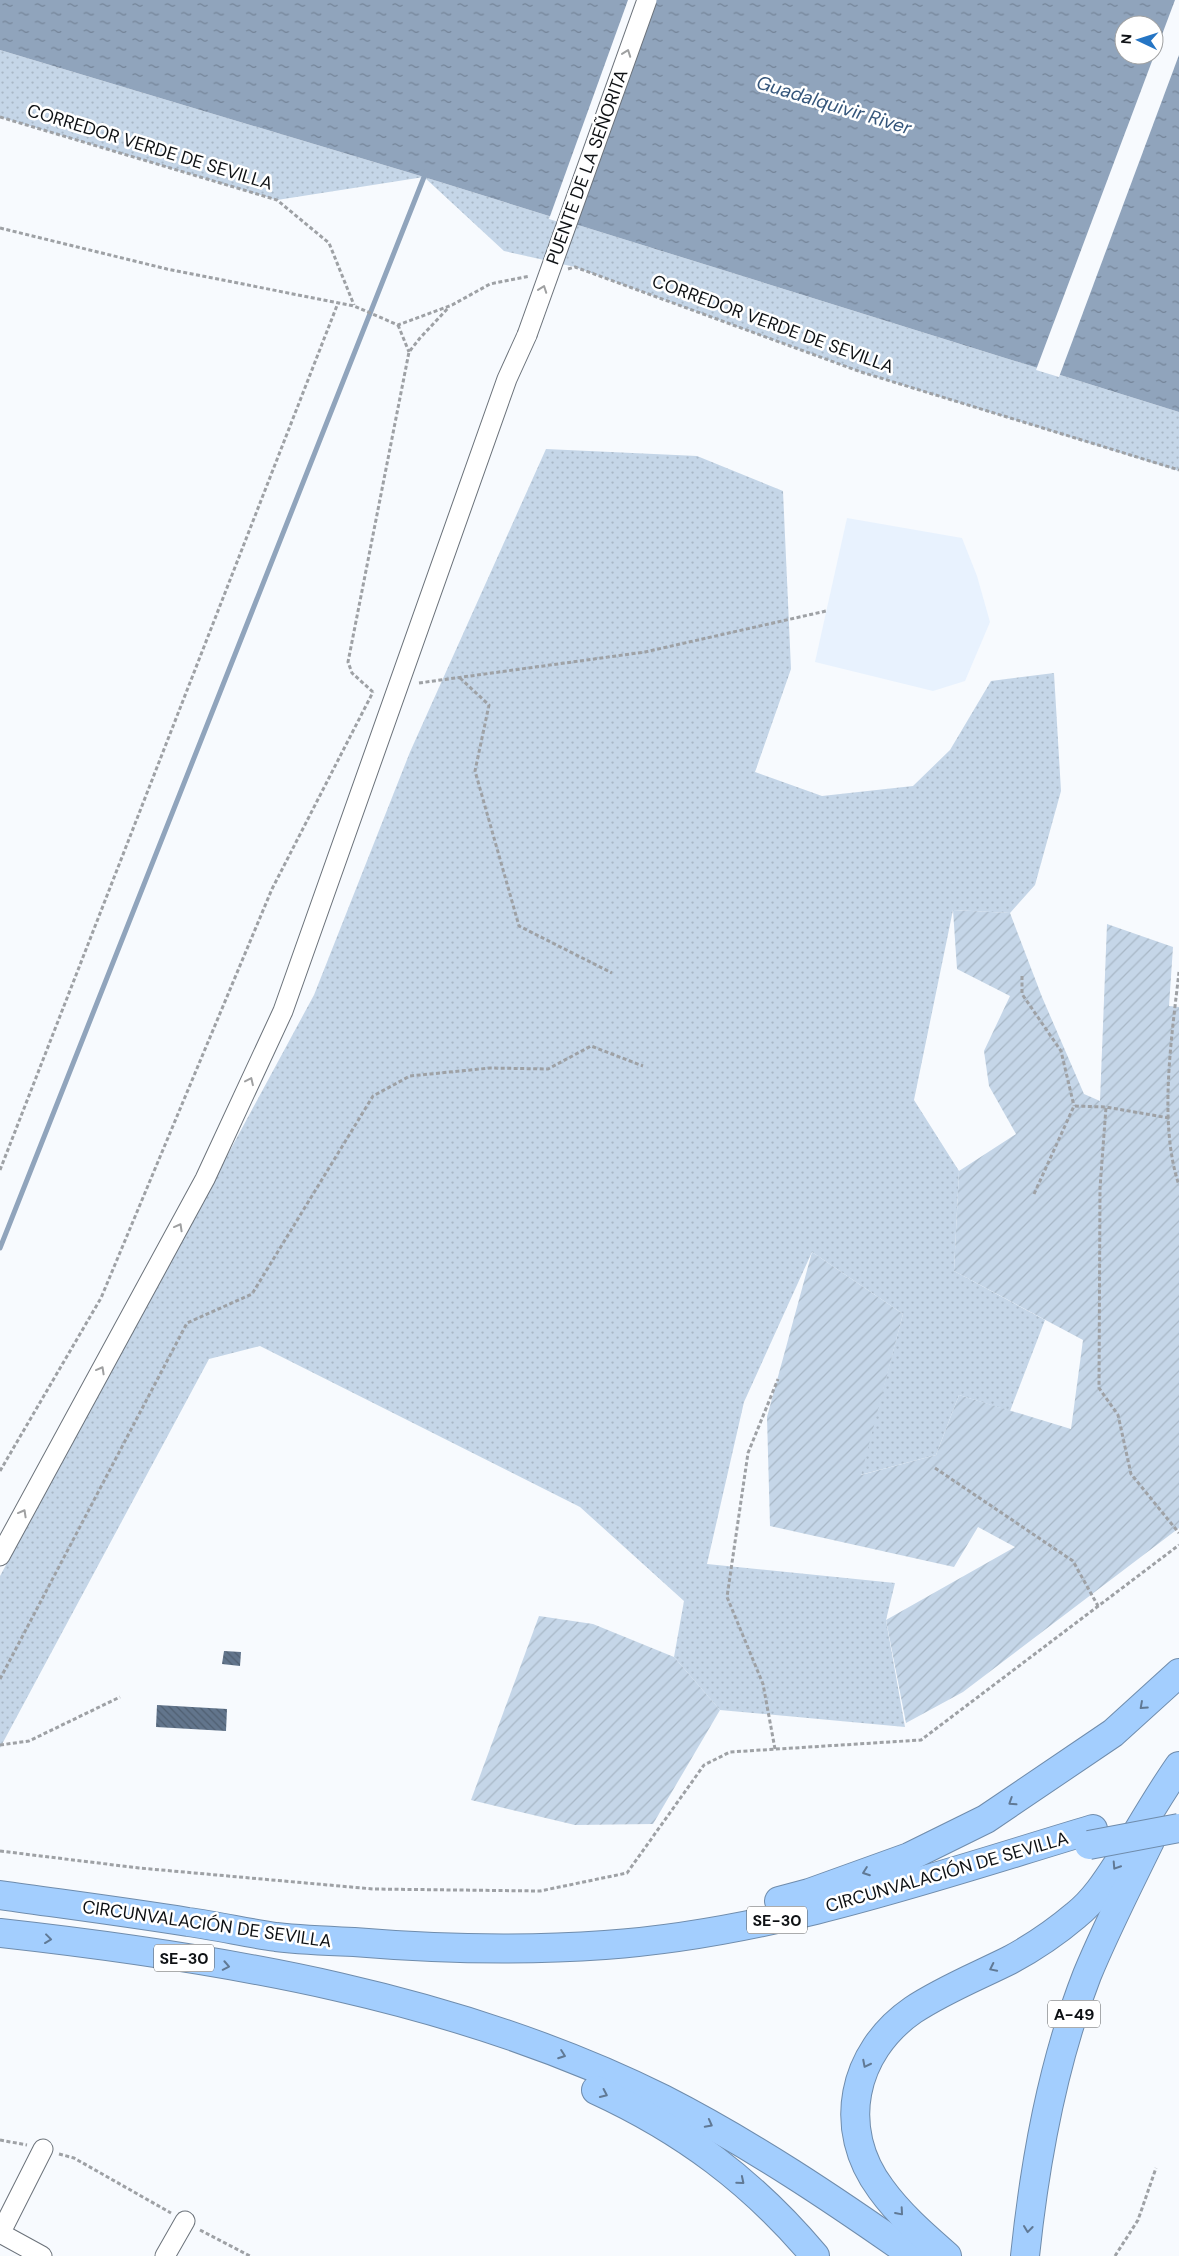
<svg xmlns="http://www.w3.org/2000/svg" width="1179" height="2256" font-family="'DM Sans',sans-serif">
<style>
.built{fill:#e8f2fe}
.grass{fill:url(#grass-dots)}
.garden{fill:url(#garden-furrows)}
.water{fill:url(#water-ripples);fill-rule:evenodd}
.pier{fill:#f7fafe}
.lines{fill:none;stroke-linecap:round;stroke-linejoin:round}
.stream{stroke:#90a4bc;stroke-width:5}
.building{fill:url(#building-back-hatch)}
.street-casing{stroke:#6b727a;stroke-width:21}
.highway-casing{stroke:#6f8cac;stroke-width:30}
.path{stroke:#9ea1a5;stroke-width:3;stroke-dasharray:4 2.5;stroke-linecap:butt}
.street{stroke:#fff;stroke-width:19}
.highway{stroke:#a3cefe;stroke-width:28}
.street-bridge-casing{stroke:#6b727a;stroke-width:21;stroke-linecap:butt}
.highway-bridge-casing{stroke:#6f8cac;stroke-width:30;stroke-linecap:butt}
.street-bridge{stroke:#fff;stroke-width:19}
.highway-bridge{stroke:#a3cefe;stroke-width:28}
.oneway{stroke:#9fa0a1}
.oneway2{stroke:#607995}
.labels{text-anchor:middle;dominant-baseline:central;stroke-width:5;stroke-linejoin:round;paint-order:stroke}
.shield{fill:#fff;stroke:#56585a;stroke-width:1}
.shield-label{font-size:16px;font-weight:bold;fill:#0e1114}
.street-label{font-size:18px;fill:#0e1114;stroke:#fff}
.water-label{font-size:19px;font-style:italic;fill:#35567b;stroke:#fff}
</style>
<defs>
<pattern id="grass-dots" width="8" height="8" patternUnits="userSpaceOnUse" patternTransform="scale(1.25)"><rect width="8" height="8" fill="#c5d6e8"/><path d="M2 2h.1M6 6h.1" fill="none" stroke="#a8b7c6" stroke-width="1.8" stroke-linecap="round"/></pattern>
<pattern id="garden-furrows" width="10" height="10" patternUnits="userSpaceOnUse" patternTransform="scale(1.25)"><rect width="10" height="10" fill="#c5d6e8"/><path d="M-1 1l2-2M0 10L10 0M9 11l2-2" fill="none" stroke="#a8b7c6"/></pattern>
<pattern id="water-ripples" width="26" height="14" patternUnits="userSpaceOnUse" patternTransform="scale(1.25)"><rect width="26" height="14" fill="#90a4bc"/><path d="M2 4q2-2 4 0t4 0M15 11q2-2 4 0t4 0" fill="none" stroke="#748498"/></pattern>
<pattern id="building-back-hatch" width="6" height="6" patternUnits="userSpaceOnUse" patternTransform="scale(1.25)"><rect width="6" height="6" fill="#62758c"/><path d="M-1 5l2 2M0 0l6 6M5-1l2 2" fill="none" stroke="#4f5f71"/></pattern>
</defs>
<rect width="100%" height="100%" fill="#f7fafe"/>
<polygon class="built" points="847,518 962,538 977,576 990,622 965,681 933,691 815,662"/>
<g class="grass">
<polygon points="0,50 424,177 1179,412 1179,471 861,372 575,267 504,251 424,177 277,200 0,117"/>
<polygon points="546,449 697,456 783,491 791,669 755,772 822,796 913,786 950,750 991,681 1054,673 1061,791 1035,885 1010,913 953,910 914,1100 959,1171 954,1271 1045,1320 1010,1411 959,1395 936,1455 860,1475 903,1314 812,1252 744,1402 707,1564 895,1583 886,1620 905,1727 720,1710 674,1657 684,1601 580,1507 260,1346 209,1359 0,1748 0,1576 314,995 410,752"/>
</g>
<g class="garden">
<polygon points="953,910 1010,913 1042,997 1084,1094 1100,1101 1107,924 1173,947 1169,1006 1179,1007 1179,1528 963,1692 906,1723 886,1620 1015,1547 978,1527 954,1567 770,1526 767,1417 812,1252 903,1314 861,1475 936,1455 959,1395 1071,1429 1083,1340 954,1271 959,1171 1016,1134 989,1086 984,1051 1010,996 957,969"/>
<polygon points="539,1616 593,1624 674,1657 720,1710 653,1824 575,1825 471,1800"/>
</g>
<path class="water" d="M0 0H1179V412L424 177 0 50ZM1124 25H1154V55H1124Z"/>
<g class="pier">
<polygon points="628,0 656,0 575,227 549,219"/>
<polygon points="1175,0 1179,0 1179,55 1059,377 1036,370"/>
</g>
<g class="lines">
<polyline class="stream" points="0,1248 426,172"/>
</g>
<g class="building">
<polygon points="224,1651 241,1652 240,1666 222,1664"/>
<polygon points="157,1705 227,1709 226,1731 156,1727"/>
</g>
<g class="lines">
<g class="street-casing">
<g id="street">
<polyline points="0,1556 205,1179 283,1011 507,379 527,335"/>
<polyline points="0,2233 42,2256"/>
<polyline points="0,2234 43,2149"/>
<polyline points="165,2256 185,2221"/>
</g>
</g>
<g class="highway-casing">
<g id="highway">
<path d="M0 1895C63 1904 126 1912 188 1922 218 1926 247 1933 276 1937 302 1940 328 1941 354 1942 438 1949 522 1951 605 1945 774 1933 933 1877 1093 1829"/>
<polyline points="779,1901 809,1893 909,1857 986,1819 1113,1733 1179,1673"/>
<path d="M0 1933C225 1958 458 1997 663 2099 751 2144 833 2199 914 2256"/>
<path d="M596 2090C683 2130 753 2182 815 2256"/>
<path d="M947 2256C923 2235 899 2214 881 2189 836 2129 852 2052 913 2010 943 1990 978 1976 1010 1960 1034 1947 1056 1932 1076 1915 1095 1900 1108 1879 1121 1859 1140 1828 1158 1796 1179 1766"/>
<path d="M1025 2256C1035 2161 1052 2065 1087 1975 1106 1929 1128 1886 1150 1841"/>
</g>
</g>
<g class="path">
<polyline points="0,117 277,200 329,243 354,305"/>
<polyline points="0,228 167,269 354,306 398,325 452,305 490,284 530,276"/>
<polyline points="568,269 575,267 861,372 1179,470"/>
<polyline points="398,325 409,352"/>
<polyline points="460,678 489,705 475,771 519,926 612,973"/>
<polyline points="419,683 645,652 826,611"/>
<polyline points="373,692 352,673 348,662 409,352 420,338 449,307"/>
<path d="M1179 972C1172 1035 1158 1124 1179 1185"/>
<polyline points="1022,976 1022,994 1061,1051 1074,1106"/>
<polyline points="1169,1118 1106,1107 1100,1188 1099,1388 1118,1415 1131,1474 1179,1533"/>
<polyline points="0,1170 338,303"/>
<polyline points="1034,1194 1074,1106 1106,1107"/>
<polyline points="935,1468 1073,1561 1098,1606"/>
<polyline points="0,1471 101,1298 272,889 373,692"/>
<polyline points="0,1679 187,1323 252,1294 373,1096 410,1076 490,1068 548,1069 591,1046 643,1066"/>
<polyline points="0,1745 29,1741 120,1697"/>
<polyline points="775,1749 763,1684 727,1597 748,1453 778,1379"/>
<polyline points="0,1851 139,1868 373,1889 540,1891 627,1873 704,1765 730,1752 921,1740 1179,1545"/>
<polyline points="0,2140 27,2145"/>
<polyline points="59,2154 74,2158 171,2213"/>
<polyline points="200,2230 250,2256"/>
<polyline points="1115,2256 1138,2220 1156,2168"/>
</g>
<use href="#street" class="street"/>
<use href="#highway" class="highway"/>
<g class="street-bridge-casing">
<polyline id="street-bridge" points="527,335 647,0"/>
</g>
<g class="highway-bridge-casing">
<polyline id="highway-bridge" points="1089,1845 1179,1828"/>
</g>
<use href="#street-bridge" class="street-bridge"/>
<use href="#highway-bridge" class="highway-bridge"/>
</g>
<defs><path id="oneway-chevron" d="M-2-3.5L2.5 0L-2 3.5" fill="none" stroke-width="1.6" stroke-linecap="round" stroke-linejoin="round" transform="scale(1.25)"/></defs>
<g class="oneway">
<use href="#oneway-chevron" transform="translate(627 53) rotate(-70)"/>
<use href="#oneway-chevron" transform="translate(543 289) rotate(-70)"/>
<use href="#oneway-chevron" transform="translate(250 1081) rotate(-65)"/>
<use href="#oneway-chevron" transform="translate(179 1227) rotate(-61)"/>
<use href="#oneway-chevron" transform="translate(101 1370) rotate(-61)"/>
<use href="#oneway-chevron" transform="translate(23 1513) rotate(-61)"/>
</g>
<g class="oneway2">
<use href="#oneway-chevron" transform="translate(1143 1706) rotate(138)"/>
<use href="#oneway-chevron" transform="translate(1012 1802) rotate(147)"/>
<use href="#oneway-chevron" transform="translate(1116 1866) rotate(123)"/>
<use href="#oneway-chevron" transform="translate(866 1872) rotate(160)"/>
<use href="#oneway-chevron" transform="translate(48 1939) rotate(7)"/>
<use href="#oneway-chevron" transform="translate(226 1966) rotate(11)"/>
<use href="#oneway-chevron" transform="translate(993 1968) rotate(154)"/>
<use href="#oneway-chevron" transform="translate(562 2055) rotate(20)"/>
<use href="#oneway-chevron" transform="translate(866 2064) rotate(117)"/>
<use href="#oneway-chevron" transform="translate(604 2094) rotate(25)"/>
<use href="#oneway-chevron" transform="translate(709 2124) rotate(28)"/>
<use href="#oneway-chevron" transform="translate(741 2181) rotate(40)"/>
<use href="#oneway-chevron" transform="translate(900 2212) rotate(49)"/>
<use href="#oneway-chevron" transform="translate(1028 2229) rotate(97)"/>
</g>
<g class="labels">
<g class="shield">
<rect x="747" y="1906.5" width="60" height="27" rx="4"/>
<rect x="154" y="1944.5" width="60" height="27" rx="4"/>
<rect x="1048" y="2000.5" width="52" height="27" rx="4"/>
</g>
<g class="shield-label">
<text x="777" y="1920">SE-30</text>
<text x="184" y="1958">SE-30</text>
<text x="1074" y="2014">A-49</text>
</g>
<g class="street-label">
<text transform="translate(150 147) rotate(17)">CORREDOR VERDE DE SEVILLA</text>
<text transform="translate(587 167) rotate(-70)">PUENTE DE LA SEÑORITA</text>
<text transform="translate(773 324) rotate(20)">CORREDOR VERDE DE SEVILLA</text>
<text transform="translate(947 1872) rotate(-16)">CIRCUNVALACIÓN DE SEVILLA</text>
<text transform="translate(207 1924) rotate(8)">CIRCUNVALACIÓN DE SEVILLA</text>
</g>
<g class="water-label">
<text transform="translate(834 105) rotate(17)">Guadalquivir River</text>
</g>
</g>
<g transform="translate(1139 40) rotate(274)"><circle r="24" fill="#ffffff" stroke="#9fa0a1"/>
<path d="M0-4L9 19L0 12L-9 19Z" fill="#2575c4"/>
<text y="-8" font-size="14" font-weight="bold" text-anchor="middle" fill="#0e1114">N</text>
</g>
</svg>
